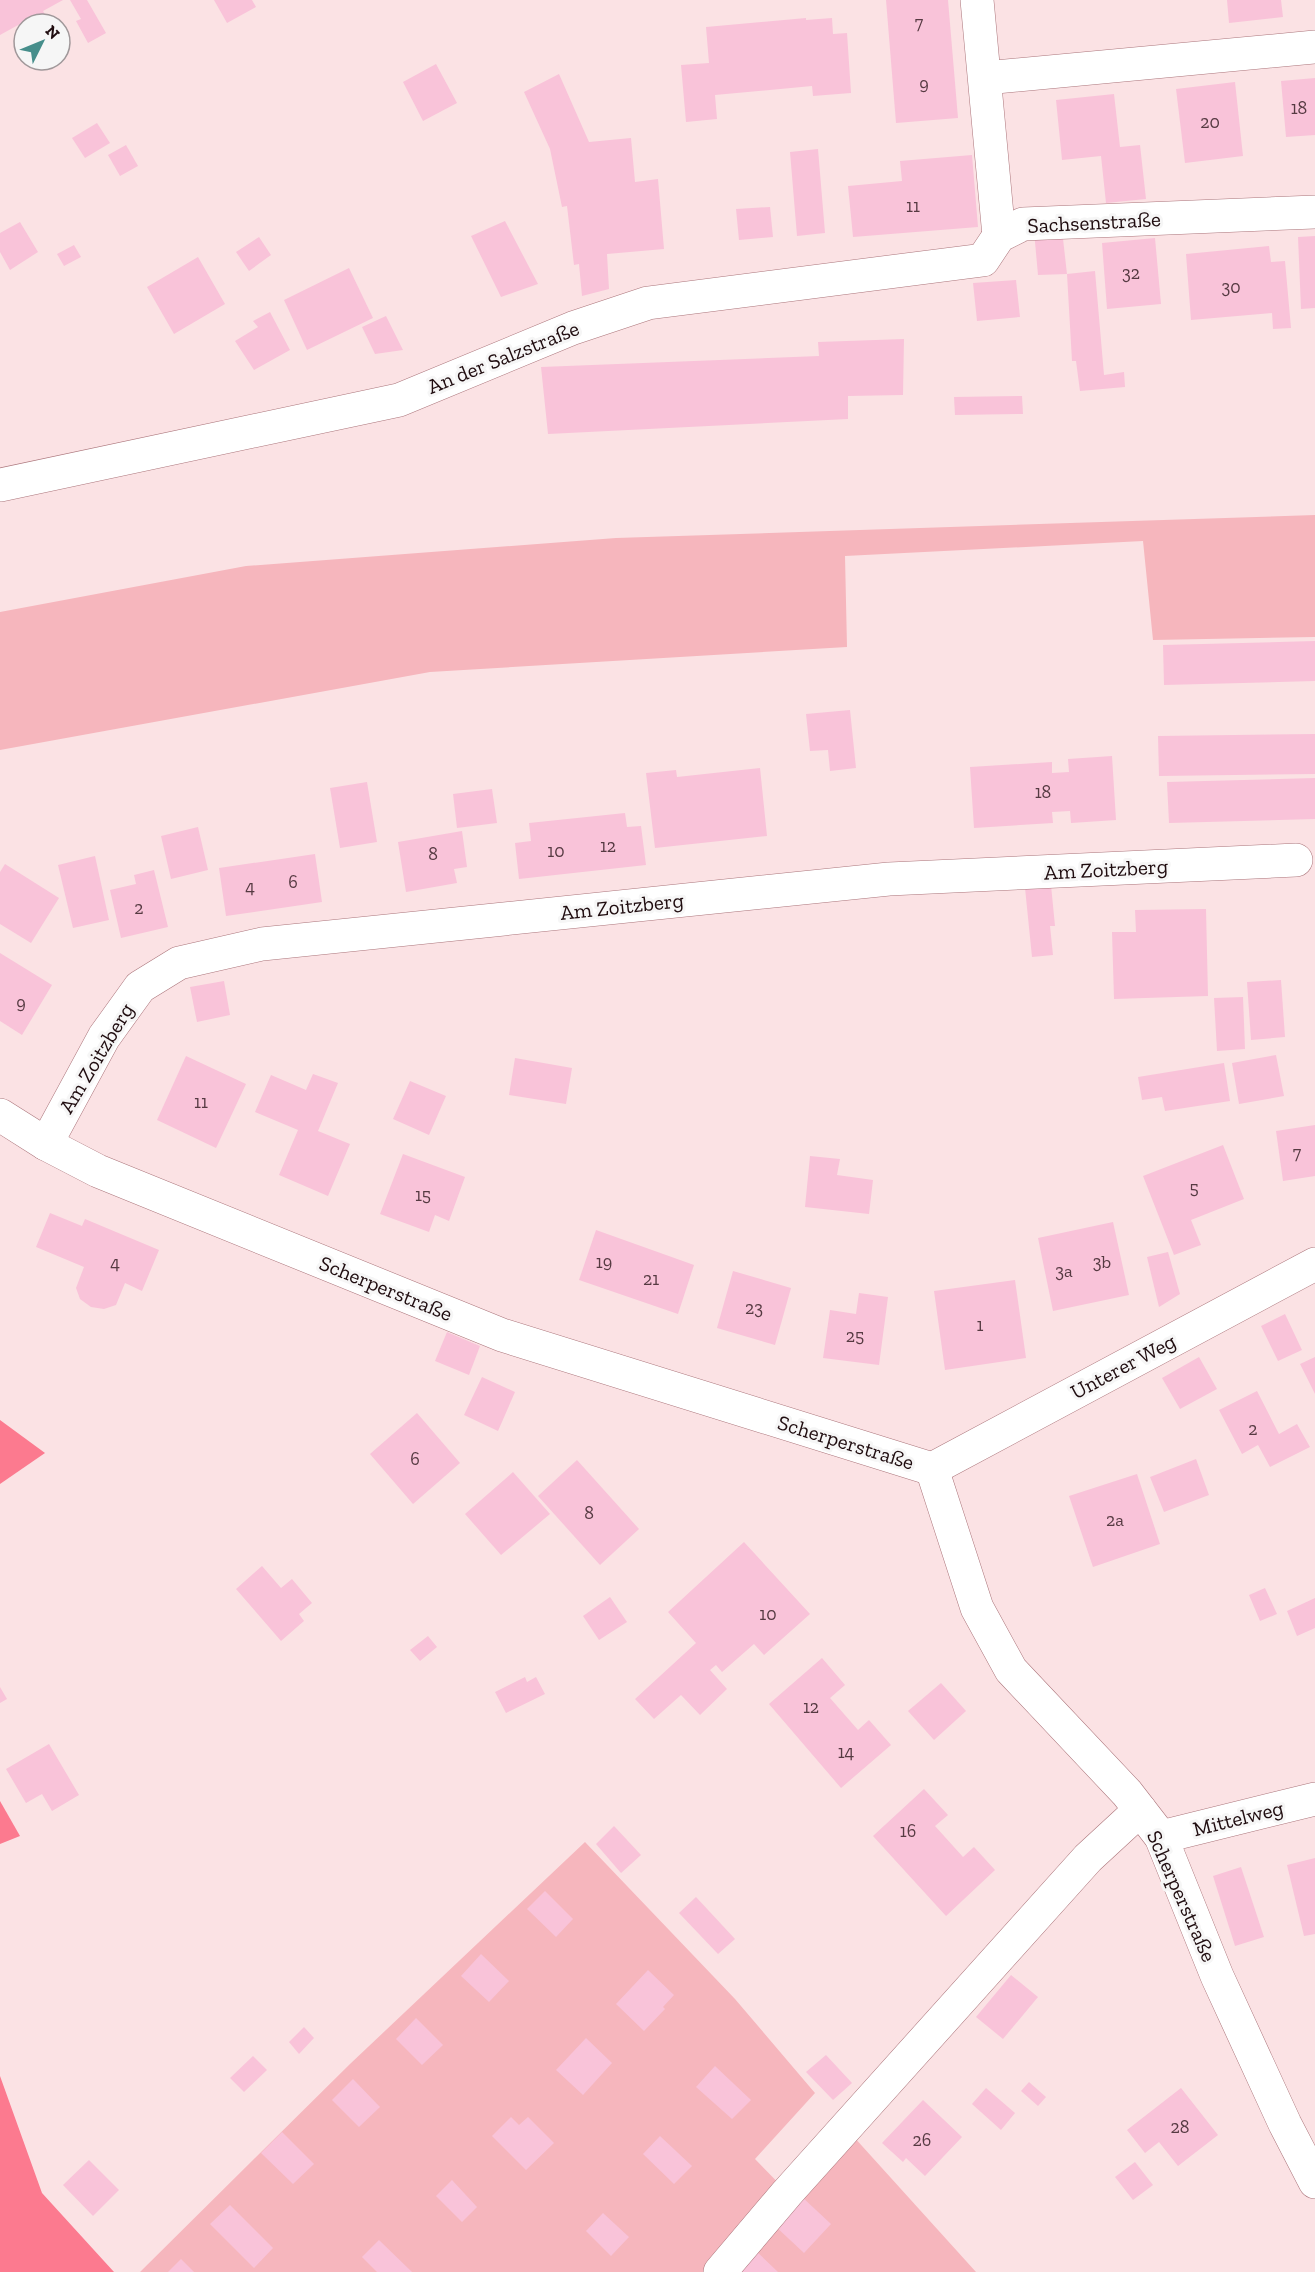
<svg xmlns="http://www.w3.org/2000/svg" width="1315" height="2272" font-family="'Zilla Slab',serif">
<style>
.green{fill:#f6b6bd}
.forest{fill:#fc7a8f}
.building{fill:#f9c3d9}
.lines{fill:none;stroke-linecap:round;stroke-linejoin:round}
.minor-casing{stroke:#ab757b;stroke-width:34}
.minor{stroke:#fff;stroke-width:33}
.labels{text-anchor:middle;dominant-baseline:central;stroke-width:6;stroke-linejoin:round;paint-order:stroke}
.number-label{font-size:18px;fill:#563a42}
.street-label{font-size:21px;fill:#1f0c0f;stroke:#f6f6f6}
</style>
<rect width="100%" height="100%" fill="#fbe2e4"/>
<g class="green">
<polygon points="1315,515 1315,637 1153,640 1143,541 845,556 847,647 430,672 0,750 0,612 246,566 616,538"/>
<polygon points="585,1842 735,1999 815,2093 755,2159 794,2199 853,2136 976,2272 140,2272 350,2064"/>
</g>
<g class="forest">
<polygon points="0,1420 45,1453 0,1484"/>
<polygon points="0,1801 20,1836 0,1844"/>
<polygon points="0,2076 42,2193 114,2272 0,2272"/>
</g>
<g class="building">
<polygon points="0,0 63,0 43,11 51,24 32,24 29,19 0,35"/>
<polygon points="70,0 87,0 106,33 88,43 76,21 81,19"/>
<polygon points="214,0 252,0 256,7 227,23"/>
<polygon points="886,0 948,0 958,118 896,123"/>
<polygon points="1227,0 1281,0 1283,17 1229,23"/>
<polygon points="806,18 806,20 832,18 833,34 847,33 851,93 813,96 812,86 715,95 717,119 686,122 681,65 709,63 706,27"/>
<polygon points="436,64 457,103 423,121 403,82"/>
<polygon points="559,74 589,142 631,138 635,182 658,179 664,249 607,254 609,289 582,296 579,264 574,265 567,206 562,207 550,149 524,92"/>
<polygon points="1315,78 1315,135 1286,137 1281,81"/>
<polygon points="1235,82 1243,156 1185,163 1176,89"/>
<polygon points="1114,94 1120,147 1140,145 1146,199 1106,203 1101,156 1062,160 1056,100"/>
<polygon points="97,123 110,143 85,158 72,138"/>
<polygon points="126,145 138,166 120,176 108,155"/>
<polygon points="818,149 825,233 797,236 790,152"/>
<polygon points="972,155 978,227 853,237 848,186 902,181 900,161"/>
<polygon points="770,207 773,237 739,240 736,209"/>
<polygon points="505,221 538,284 501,297 471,236"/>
<polygon points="20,222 38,252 10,270 0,252 0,233"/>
<polygon points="1062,230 1067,274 1038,275 1034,231"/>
<polygon points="1315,236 1315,308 1301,309 1298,237"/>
<polygon points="259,237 271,255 249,271 236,252"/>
<polygon points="1155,238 1161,304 1107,309 1102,243"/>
<polygon points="74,245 81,257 64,266 57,254"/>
<polygon points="1269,246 1271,262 1285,261 1291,328 1273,329 1272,313 1191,320 1186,254"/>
<polygon points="198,257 225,304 174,334 147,287"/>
<polygon points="349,268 373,318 307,350 284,300"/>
<polygon points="1095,271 1104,375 1124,372 1125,387 1080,391 1076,361 1072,361 1067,274"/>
<polygon points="1016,280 1020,317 977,321 973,283"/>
<polygon points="270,312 290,350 254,370 235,341 258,327 253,321"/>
<polygon points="386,316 403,350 375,354 362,327"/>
<polygon points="904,339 903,395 848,396 848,419 548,434 541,367 819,356 818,342"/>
<polygon points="1022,396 1023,414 955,415 954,397"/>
<polygon points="1315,641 1315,681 1164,685 1163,645"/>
<polygon points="850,710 856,768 830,771 828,750 810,751 806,714"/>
<polygon points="1315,734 1315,774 1159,776 1158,736"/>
<polygon points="1112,756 1116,820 1071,823 1070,811 1052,812 1053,823 974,828 970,767 1052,762 1052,773 1069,772 1068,759"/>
<polygon points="760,768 767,836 655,848 646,773 676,770 677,777"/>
<polygon points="1315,778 1315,819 1169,823 1167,782"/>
<polygon points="367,782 377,842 340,848 330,788"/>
<polygon points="492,789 497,823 457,828 453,794"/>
<polygon points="625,813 627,827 641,826 646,865 519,879 515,843 531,841 529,823"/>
<polygon points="198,827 208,870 171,879 161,836"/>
<polygon points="462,831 467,867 454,869 457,883 406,892 398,842"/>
<polygon points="315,854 322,902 226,916 219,868"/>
<polygon points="95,856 109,920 73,928 58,865"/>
<polygon points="5,864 59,898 31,943 0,924 0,872"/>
<polygon points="154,870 168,927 121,938 110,890 136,884 134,875"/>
<polygon points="1051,885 1055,926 1050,926 1053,955 1032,957 1025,888"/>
<polygon points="1206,909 1208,996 1114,999 1112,932 1136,932 1135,910"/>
<polygon points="0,953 52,985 22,1035 0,1021"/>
<polygon points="1281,980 1285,1037 1251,1040 1247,982"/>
<polygon points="224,981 230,1015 197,1022 190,987"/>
<polygon points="1243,997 1245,1049 1217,1051 1214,998"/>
<polygon points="1276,1055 1284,1096 1239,1104 1232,1063"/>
<polygon points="186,1056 246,1084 216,1148 157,1120"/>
<polygon points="515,1058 572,1068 566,1104 509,1095"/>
<polygon points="1224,1063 1230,1101 1165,1111 1162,1097 1142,1100 1138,1077"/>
<polygon points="313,1074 338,1083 318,1131 350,1144 328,1196 279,1175 298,1130 255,1112 271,1075 306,1090"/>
<polygon points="410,1081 446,1096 429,1135 393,1119"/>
<polygon points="1315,1125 1315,1176 1283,1181 1276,1131"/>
<polygon points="1223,1145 1244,1199 1191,1220 1201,1245 1174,1255 1143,1176"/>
<polygon points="403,1154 465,1177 449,1221 435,1215 429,1232 380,1214"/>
<polygon points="810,1156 840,1159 837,1175 873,1180 869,1214 805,1207"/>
<polygon points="50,1213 82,1226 85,1219 159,1250 142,1291 125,1283 116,1305 104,1309 91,1307 80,1299 76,1288 84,1267 36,1247"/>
<polygon points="1113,1222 1129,1295 1053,1311 1038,1238"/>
<polygon points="596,1230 694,1265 678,1314 579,1280"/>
<polygon points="1168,1252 1180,1294 1159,1307 1147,1257"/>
<polygon points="733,1271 791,1288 775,1345 717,1328"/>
<polygon points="1015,1280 1026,1358 945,1370 934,1291"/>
<polygon points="859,1293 888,1297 879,1365 823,1358 830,1310 856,1314"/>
<polygon points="1285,1314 1302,1350 1278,1361 1261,1326"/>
<polygon points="447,1332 480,1346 469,1375 435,1361"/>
<polygon points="1199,1357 1217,1389 1180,1409 1162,1378"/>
<polygon points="1315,1357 1315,1394 1300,1364"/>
<polygon points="482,1377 515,1392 498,1431 464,1415"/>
<polygon points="1257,1391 1279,1434 1297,1424 1310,1447 1270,1467 1258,1445 1242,1454 1219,1410"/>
<polygon points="417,1413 460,1463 413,1504 370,1454"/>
<polygon points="1196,1459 1209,1495 1164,1512 1150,1477"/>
<polygon points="577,1460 639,1529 600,1565 538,1496"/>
<polygon points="513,1472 550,1514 501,1555 465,1514"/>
<polygon points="1137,1474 1160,1544 1093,1567 1069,1496"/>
<polygon points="744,1542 810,1614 764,1655 754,1644 722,1672 716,1665 710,1670 727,1689 700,1715 681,1695 654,1719 635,1699 696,1643 668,1612"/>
<polygon points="262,1566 281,1588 292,1579 312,1603 299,1614 304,1621 281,1641 236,1589"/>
<polygon points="1265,1588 1277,1614 1260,1621 1249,1595"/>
<polygon points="610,1597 627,1622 599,1640 583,1616"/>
<polygon points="1315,1598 1315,1628 1297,1636 1287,1611"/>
<polygon points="428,1636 437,1647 420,1661 410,1650"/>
<polygon points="822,1658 845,1685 830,1698 858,1730 869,1720 891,1745 841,1788 769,1704"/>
<polygon points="525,1677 527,1682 536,1677 545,1694 506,1713 495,1692"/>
<polygon points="941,1683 966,1711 934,1740 908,1711"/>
<polygon points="0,1687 7,1699 0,1703"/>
<polygon points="49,1744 79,1795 52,1811 42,1794 26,1803 6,1769"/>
<polygon points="924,1789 948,1815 935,1826 963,1857 974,1847 995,1870 946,1916 873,1836"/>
<polygon points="614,1826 641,1855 621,1873 596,1844"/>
<polygon points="1315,1858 1315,1934 1304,1936 1287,1865"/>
<polygon points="1241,1867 1264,1937 1235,1946 1213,1876"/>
<polygon points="545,1891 573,1919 556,1937 527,1909"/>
<polygon points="696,1897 735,1939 718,1954 679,1913"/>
<polygon points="481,1954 509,1981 489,2002 461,1976"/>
<polygon points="648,1970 674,1995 663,2007 665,2009 644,2031 616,2004"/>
<polygon points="1011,1975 1038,1997 1003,2039 976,2017"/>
<polygon points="416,2018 443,2045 422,2065 396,2039"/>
<polygon points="304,2027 314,2038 299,2054 289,2042"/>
<polygon points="586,2038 612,2063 583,2095 556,2070"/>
<polygon points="826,2055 852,2083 833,2100 806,2072"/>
<polygon points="253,2056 267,2070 244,2092 230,2078"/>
<polygon points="715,2066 751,2100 732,2119 696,2087"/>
<polygon points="353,2079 380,2107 359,2127 332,2100"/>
<polygon points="1029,2082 1046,2097 1038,2106 1021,2091"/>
<polygon points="986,2088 1015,2113 1001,2130 972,2104"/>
<polygon points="1181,2088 1218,2135 1178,2166 1159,2142 1145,2153 1127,2130"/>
<polygon points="923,2100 962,2137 925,2176 906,2158 903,2162 882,2143"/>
<polygon points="511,2117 519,2125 528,2117 554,2143 526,2170 492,2136"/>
<polygon points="282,2132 314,2164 293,2184 261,2153"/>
<polygon points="660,2136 692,2166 674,2184 643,2154"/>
<polygon points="89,2160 119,2190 93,2216 63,2185"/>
<polygon points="1135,2162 1153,2185 1133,2200 1115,2177"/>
<polygon points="452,2180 477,2207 462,2222 436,2196"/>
<polygon points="801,2196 831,2224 804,2253 774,2225"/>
<polygon points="230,2205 273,2248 254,2268 210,2224"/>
<polygon points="603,2213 629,2237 611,2256 586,2231"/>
<polygon points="379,2240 412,2272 377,2272 362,2257"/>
<polygon points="754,2249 778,2272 733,2272"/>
<polygon points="181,2259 194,2272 168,2272"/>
</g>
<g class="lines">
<g class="minor-casing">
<g id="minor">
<polyline points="977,0 999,236"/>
<polyline points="985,78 1315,47"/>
<polyline points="0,485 399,400 573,328 648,303 983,260 999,236 1023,224 1315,212"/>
<polyline points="0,1115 46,1144 98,1171 502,1335 932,1469 977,1608 1011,1670 1127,1793 1161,1837 1217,1976 1285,2124 1315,2182"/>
<polyline points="46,1144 104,1037 140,987 179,963 262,944 889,879 1296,860"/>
<polyline points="932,1469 1315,1264"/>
<polyline points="1161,1837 1315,1799"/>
<polyline points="720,2272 787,2193 1088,1858 1140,1810"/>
</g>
</g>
<use href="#minor" class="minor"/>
</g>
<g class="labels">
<g class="number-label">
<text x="919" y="23">7</text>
<text x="924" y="84">9</text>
<text x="1299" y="108">18</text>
<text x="1210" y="122">20</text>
<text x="913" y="206">11</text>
<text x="1131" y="273">32</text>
<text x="1231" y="287">30</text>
<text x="1043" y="792">18</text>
<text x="608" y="846">12</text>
<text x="556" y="851">10</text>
<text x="433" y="854">8</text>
<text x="293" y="882">6</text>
<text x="250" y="887">4</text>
<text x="139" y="908">2</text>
<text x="21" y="1003">9</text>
<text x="201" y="1102">11</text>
<text x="1297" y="1153">7</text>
<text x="1194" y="1188">5</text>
<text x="423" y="1195">15</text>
<text x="604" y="1262">19</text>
<text x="1102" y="1262">3b</text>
<text x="115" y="1263">4</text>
<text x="1064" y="1271">3a</text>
<text x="651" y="1279">21</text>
<text x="754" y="1308">23</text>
<text x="980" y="1325">1</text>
<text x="855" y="1336">25</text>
<text x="1253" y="1429">2</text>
<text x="415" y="1459">6</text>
<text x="589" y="1513">8</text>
<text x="1115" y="1520">2a</text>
<text x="768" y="1614">10</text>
<text x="811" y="1707">12</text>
<text x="846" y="1752">14</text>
<text x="908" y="1831">16</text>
<text x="1180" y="2127">28</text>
<text x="922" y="2140">26</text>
</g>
<g class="street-label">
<text transform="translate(1094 222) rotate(-3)">Sachsenstraße</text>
<text transform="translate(503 357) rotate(-22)">An der Salzstraße</text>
<text transform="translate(1106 869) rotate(-3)">Am Zoitzberg</text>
<text transform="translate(622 906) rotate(-6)">Am Zoitzberg</text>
<text transform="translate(96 1058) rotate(-59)">Am Zoitzberg</text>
<text transform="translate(386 1288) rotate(22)">Scherperstraße</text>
<text transform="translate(1123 1366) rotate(-28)">Unterer Weg</text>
<text transform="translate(846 1442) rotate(17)">Scherperstraße</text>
<text transform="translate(1238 1818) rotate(-14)">Mittelweg</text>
<text transform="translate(1182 1896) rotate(66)">Scherperstraße</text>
</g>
</g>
<g transform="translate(42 42) rotate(47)"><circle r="28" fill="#f6f6f6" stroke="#a0989a" stroke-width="1.5"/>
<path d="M0-4.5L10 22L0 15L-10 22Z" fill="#468e8b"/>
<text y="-9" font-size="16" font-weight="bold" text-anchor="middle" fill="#1f0c0f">N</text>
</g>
</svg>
